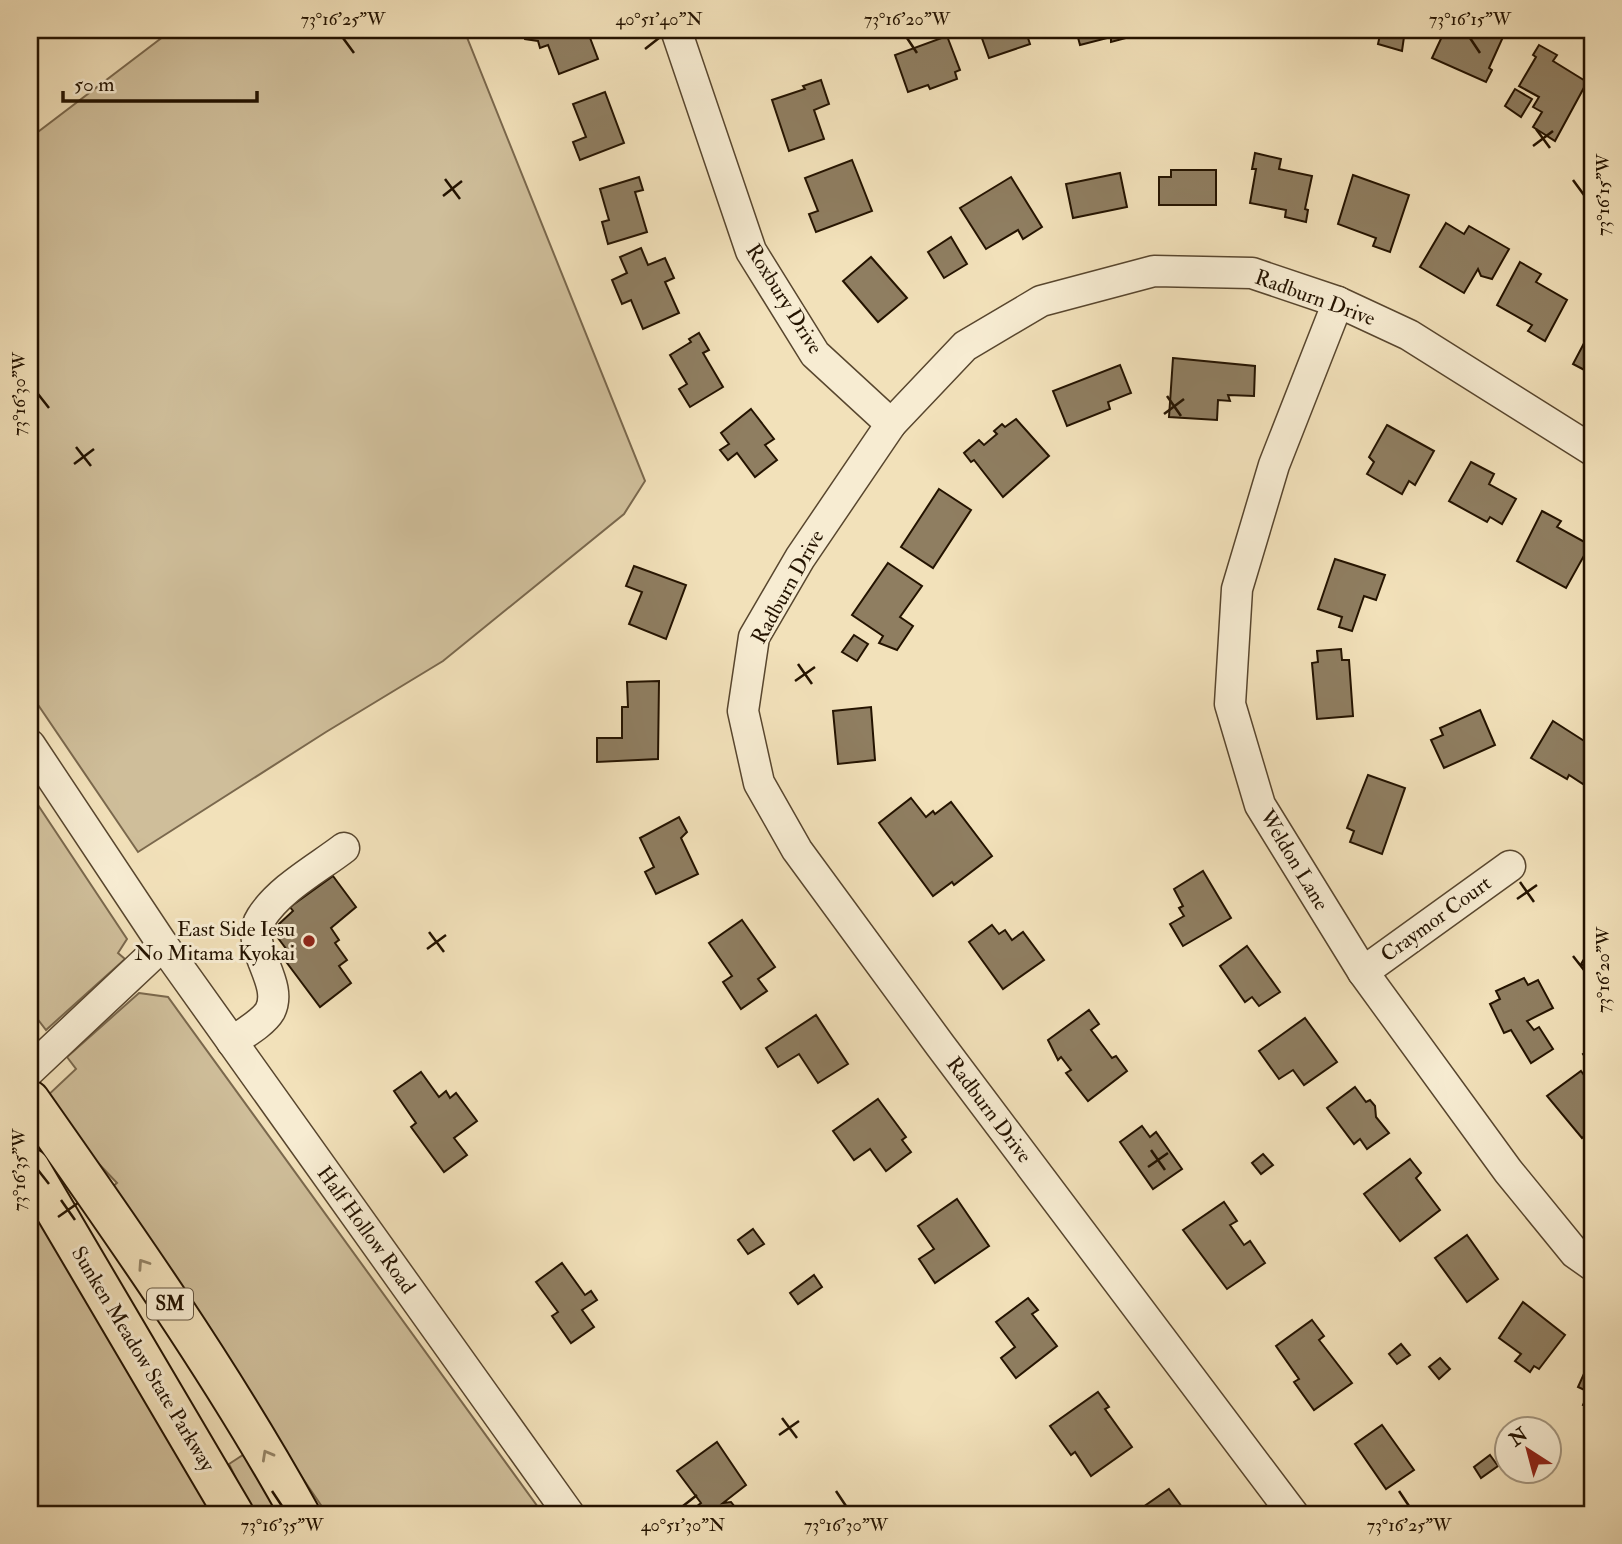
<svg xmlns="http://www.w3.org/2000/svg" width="1622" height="1544" font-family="'IM FELL Double Pica',serif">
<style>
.green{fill:#cfbe9a;stroke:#7a684d;stroke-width:2}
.building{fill:#8f7e61;stroke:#241300;stroke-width:2}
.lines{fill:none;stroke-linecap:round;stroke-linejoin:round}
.minor-casing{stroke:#58462e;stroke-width:33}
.highway-casing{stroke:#241300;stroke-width:42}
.minor{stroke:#f7ecd2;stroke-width:30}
.highway{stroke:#f2e1ba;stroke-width:38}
.oneway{stroke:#958466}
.ticks{fill:none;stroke:#241300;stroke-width:2.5}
.poi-dot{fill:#8f2418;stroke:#f7ecd2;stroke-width:2.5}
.labels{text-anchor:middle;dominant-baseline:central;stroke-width:6;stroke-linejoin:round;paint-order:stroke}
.shield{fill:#f7ecd2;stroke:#63543f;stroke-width:2}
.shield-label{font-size:19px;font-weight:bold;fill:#241300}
.street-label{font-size:21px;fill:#241300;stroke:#f7ecd2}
.poi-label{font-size:21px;fill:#241300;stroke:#f7ecd2;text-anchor:end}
.neatline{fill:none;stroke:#241300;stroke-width:2.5}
.ticks-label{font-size:18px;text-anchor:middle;fill:#241300}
</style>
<rect width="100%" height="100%" fill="#f2e1ba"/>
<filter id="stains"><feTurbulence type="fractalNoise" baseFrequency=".00286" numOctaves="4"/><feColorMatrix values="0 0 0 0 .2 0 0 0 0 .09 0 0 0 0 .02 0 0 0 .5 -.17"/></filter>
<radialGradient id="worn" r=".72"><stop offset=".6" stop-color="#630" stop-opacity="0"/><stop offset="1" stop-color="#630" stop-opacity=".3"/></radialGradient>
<g class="green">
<polygon points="172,30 464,30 645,481 624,514 443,661 326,732 138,852 30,693 30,138"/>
<polygon points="30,793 127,939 118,953 125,959 46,1030 39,1021 30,1030"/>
<polygon points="139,993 168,997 543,1514 327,1514 107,1191 117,1183 79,1143 45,1098 76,1069 67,1057"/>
<polygon points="30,1203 214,1514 30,1514"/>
<polygon points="246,1453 281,1514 253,1514 229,1464"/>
</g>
<g class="building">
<polygon points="523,30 587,30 598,59 559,74 548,45 540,48 538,41 525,39"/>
<polygon points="979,30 1038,30 1039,34 1028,38 1030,44 989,58"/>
<polygon points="1076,30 1135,30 1137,35 1111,42 1111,37 1080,45"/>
<polygon points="1360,30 1405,30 1402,51 1378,44 1380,35"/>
<polygon points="1445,30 1488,30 1503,37 1489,68 1492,70 1486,82 1432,58"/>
<polygon points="947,36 960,70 955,72 957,79 930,89 928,85 908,92 895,55"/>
<polygon points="1539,45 1557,55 1553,61 1587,82 1555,141 1533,127 1542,112 1533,107 1539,97 1519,86 1536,57 1533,55"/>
<polygon points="821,80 829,104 814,110 824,139 789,151 772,100 805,89 803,86"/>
<polygon points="1515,89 1532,99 1521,117 1505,106"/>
<polygon points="605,92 624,143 580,160 573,142 586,137 573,104"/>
<polygon points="1255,153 1281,159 1279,169 1312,176 1305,209 1308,210 1306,222 1285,217 1286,210 1250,203 1256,169 1252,169"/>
<polygon points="852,160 872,211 816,232 809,214 818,211 805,178"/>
<polygon points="1171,170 1216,170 1216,205 1159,205 1159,177 1171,177"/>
<polygon points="1120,173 1127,207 1073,218 1066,184"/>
<polygon points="1353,175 1409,195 1390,252 1373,246 1376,238 1338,224"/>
<polygon points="639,177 643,190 635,192 647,232 608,244 602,222 609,220 600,189"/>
<polygon points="1011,177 1042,227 1023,239 1018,230 986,249 960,208"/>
<polygon points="1446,223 1464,234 1469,226 1509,249 1492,279 1481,276 1478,269 1464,293 1420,267"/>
<polygon points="951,237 967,264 944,278 928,252"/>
<polygon points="641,248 648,265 665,258 674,278 665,282 679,313 643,329 631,300 622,304 612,280 627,273 620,257"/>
<polygon points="871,257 907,298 878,322 843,281"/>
<polygon points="1520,262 1541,274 1536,282 1567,300 1545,341 1528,331 1532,325 1497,305"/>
<polygon points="1592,328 1592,374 1573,364"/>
<polygon points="699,333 709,350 703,353 723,387 690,407 679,389 687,384 670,355 691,342 689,339"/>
<polygon points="1173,358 1255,366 1254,396 1228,395 1230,401 1218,400 1217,420 1169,417"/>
<polygon points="1120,365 1131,393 1108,402 1110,409 1067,426 1053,391"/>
<polygon points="751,409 774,439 765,445 777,460 755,477 737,453 728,460 720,450 729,444 721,433"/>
<polygon points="1016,419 1049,456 1003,497 974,460 971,462 964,453 979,440 984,445 997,434 994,431 1002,424 1005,427"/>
<polygon points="1387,425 1434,451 1415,485 1409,481 1402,494 1367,474 1374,462 1369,457"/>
<polygon points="1471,462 1494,474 1489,484 1516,499 1502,524 1490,517 1487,522 1449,501"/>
<polygon points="939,489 971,510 933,568 901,547"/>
<polygon points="1542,511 1561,521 1557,527 1590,545 1566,588 1517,561"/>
<polygon points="1335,559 1385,575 1376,600 1364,596 1352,631 1339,627 1342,617 1318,609"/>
<polygon points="888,563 922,586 900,617 913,626 897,650 879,643 883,636 852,615"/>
<polygon points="634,566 686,585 666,639 629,624 642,592 626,586"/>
<polygon points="854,635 868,644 857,661 842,652"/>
<polygon points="1341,649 1342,660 1349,660 1353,716 1317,719 1312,663 1318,662 1317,651"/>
<polygon points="659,681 658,759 597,762 597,738 622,738 622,707 628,707 627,682"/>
<polygon points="871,707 875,760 838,764 833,711"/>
<polygon points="1480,710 1495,745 1444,768 1431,740 1443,735 1440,728"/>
<polygon points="1553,721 1592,746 1592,769 1583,784 1569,775 1567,779 1531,758"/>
<polygon points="1368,775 1405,788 1382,854 1350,842 1354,831 1347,828"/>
<polygon points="911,798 926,817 933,811 935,814 951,802 992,856 954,885 952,882 933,896 879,823"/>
<polygon points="679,817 687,832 681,838 698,874 656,894 645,872 654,867 640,838"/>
<polygon points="1203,871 1231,918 1183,946 1170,924 1184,916 1179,908 1183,906 1174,889"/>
<polygon points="333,876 356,907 331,928 339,940 335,943 347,960 339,966 351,983 320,1007 281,955 287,950 278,938 285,933 279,924 293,911 290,907"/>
<polygon points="742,920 775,967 758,979 767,991 741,1009 723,982 732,976 709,943"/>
<polygon points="992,925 999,934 1005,930 1012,940 1023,932 1044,960 1003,989 969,942"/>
<polygon points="1247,946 1280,992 1259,1006 1252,997 1245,1002 1220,966"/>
<polygon points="1590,949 1592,950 1592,970 1581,964"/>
<polygon points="1524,978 1528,985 1538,980 1553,1008 1527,1021 1534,1030 1539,1027 1553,1049 1531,1063 1511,1030 1504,1033 1490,1004 1500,999 1496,991"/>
<polygon points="1089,1010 1099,1024 1091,1030 1112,1058 1116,1056 1127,1071 1088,1101 1066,1073 1071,1070 1061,1057 1058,1060 1048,1040"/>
<polygon points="816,1015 848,1064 818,1083 799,1054 778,1067 766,1048"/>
<polygon points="1305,1018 1337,1062 1304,1085 1293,1070 1279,1079 1259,1051"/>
<polygon points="1592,1048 1592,1067 1583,1054"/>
<polygon points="1581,1071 1592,1086 1592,1130 1582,1138 1547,1096"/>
<polygon points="421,1072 439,1097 446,1091 450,1098 456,1093 477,1121 454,1138 467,1155 444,1172 411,1127 416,1123 394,1091"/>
<polygon points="1355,1087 1366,1102 1370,1100 1375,1106 1376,1117 1389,1133 1367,1149 1360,1139 1354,1144 1327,1108"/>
<polygon points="878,1099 906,1137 902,1140 911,1152 886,1171 870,1149 854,1160 833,1131"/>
<polygon points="1142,1126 1150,1137 1156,1132 1182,1169 1153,1189 1120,1142"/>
<polygon points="1263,1154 1273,1165 1261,1174 1252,1163"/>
<polygon points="1410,1159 1421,1173 1416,1178 1440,1210 1400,1241 1364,1194"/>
<polygon points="957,1199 989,1246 935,1283 919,1259 934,1249 918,1226"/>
<polygon points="1224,1202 1237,1221 1230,1225 1244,1245 1250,1241 1265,1263 1227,1289 1183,1230"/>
<polygon points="753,1229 764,1244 748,1254 738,1240"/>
<polygon points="1467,1235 1498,1279 1467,1302 1435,1258"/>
<polygon points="562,1263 585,1295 591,1291 597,1300 582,1310 594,1327 571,1343 552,1316 558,1312 536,1282"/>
<polygon points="814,1275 822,1287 798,1304 790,1293"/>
<polygon points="1028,1298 1038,1310 1032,1314 1057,1346 1016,1378 1001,1358 1015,1347 996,1322"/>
<polygon points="1523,1302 1565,1335 1539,1369 1534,1366 1530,1372 1515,1361 1521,1354 1499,1338"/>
<polygon points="1312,1320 1324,1336 1319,1340 1352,1383 1314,1410 1294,1382 1299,1379 1276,1346"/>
<polygon points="1401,1344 1410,1355 1397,1364 1389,1354"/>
<polygon points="1592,1356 1592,1409 1583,1405 1589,1392 1578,1387"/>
<polygon points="1440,1358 1450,1369 1439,1379 1429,1367"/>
<polygon points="1098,1392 1109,1407 1105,1409 1132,1447 1091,1476 1075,1452 1071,1455 1050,1426"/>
<polygon points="1382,1425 1414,1470 1386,1489 1355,1444"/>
<polygon points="717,1442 746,1485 723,1503 731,1502 738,1511 733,1514 717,1514 716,1510 710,1514 701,1514 696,1507 701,1503 677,1471"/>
<polygon points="1490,1455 1498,1466 1481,1478 1474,1467"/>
<polygon points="1169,1489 1187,1514 1133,1514"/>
</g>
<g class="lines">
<g class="minor-casing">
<g id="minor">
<polyline points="676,30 751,251 815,354 891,424"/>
<polyline points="1338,302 1274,465 1237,589 1230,704 1260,805 1363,972 1508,1171 1575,1253 1592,1265"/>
<polyline points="30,745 163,945 569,1514"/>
<polyline points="1363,972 1510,866"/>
<path d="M232 1042C243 1034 263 1023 270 1011 285 982 243 946 261 918 279 889 318 868 344 848"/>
<polyline points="30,1070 163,945"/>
<polyline points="1293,1514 940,1045 797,850 759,783 743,711 754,637 800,558 891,424 965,346 1041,301 1154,271 1252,273 1338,302 1409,335 1592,450"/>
</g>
</g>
<g class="highway-casing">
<g id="highway">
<path d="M30 1100C125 1235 220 1370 300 1514"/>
<polyline points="30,1168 234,1514"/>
</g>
</g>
<use href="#minor" class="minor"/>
<use href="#highway" class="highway"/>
</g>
<defs><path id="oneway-chevron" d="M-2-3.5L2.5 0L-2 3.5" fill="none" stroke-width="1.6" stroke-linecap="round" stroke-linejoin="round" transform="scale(1.75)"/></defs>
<g class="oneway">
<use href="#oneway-chevron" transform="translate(143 1264) rotate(-124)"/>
<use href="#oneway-chevron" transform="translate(267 1455) rotate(-119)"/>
</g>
<path class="ticks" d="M343 38 354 53M907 38 917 53M1470 38 1480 53M645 49 659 38M1536 129 1550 148M1533 146 1553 131M445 179 460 199M1573 180 1584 195M443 196 462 181M38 394 49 408M1167 396 1181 416M1164 414 1184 399M76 447 91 466M74 464 94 449M798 664 812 684M795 681 815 667M1520 882 1534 902M1517 899 1537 885M429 932 444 952M427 949 446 935M1573 956 1584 970M1151 1150 1165 1170M1148 1167 1168 1153M38 1170 49 1184M61 1200 75 1220M58 1217 78 1203M782 1418 797 1438M779 1435 799 1421M272 1491 282 1506M836 1491 846 1506M1399 1491 1409 1506M683 1506 697 1495"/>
<circle class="poi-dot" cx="309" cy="941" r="7"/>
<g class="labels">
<rect class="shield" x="147" y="1288.5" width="46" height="31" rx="5"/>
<g class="shield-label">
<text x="170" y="1304">SM</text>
</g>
<g class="street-label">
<text transform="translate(1315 298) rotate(20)">Radburn Drive</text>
<text transform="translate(784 299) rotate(58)">Roxbury Drive</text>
<text transform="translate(788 587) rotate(-61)">Radburn Drive</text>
<text transform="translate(1294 860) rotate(59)">Weldon Lane</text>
<text transform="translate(1436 919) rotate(-36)">Craymor Court</text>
<text transform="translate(989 1110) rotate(53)">Radburn Drive</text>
<text transform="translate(366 1230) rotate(54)">Half Hollow Road</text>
<text transform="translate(143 1359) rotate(59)">Sunken Meadow State Parkway</text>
</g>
<g class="poi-label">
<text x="295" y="929">East Side Iesu<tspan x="295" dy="24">No Mitama Kyokai</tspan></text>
</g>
</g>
<rect width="1622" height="1544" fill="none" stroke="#f2e1ba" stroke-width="77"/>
<g transform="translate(1528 1450) rotate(324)"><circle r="33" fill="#f7ecd2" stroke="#a3957e" stroke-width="2"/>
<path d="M0-5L12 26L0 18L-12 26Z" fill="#8f2418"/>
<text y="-10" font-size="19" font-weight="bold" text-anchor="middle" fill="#241300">N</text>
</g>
<path d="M63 91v10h194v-10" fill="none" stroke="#241300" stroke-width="3.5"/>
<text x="74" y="91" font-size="21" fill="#241300" stroke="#f7ecd2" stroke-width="5" paint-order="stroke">50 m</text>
<rect x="38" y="38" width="1546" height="1468" class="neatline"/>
<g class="ticks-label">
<text x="343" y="25">73°16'25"W</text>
<text x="659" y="25">40°51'40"N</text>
<text x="907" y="25">73°16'20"W</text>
<text x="1470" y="25">73°16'15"W</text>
<text transform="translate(1603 195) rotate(-90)" y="6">73°16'15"W</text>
<text transform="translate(19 394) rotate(-90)" y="6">73°16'30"W</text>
<text transform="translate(1603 970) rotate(-90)" y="6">73°16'20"W</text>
<text transform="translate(19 1170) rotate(-90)" y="6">73°16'35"W</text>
<text x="282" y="1531">73°16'35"W</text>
<text x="683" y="1531">40°51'30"N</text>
<text x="846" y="1531">73°16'30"W</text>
<text x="1409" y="1531">73°16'25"W</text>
</g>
<rect width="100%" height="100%" filter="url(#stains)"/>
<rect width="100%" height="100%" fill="url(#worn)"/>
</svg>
